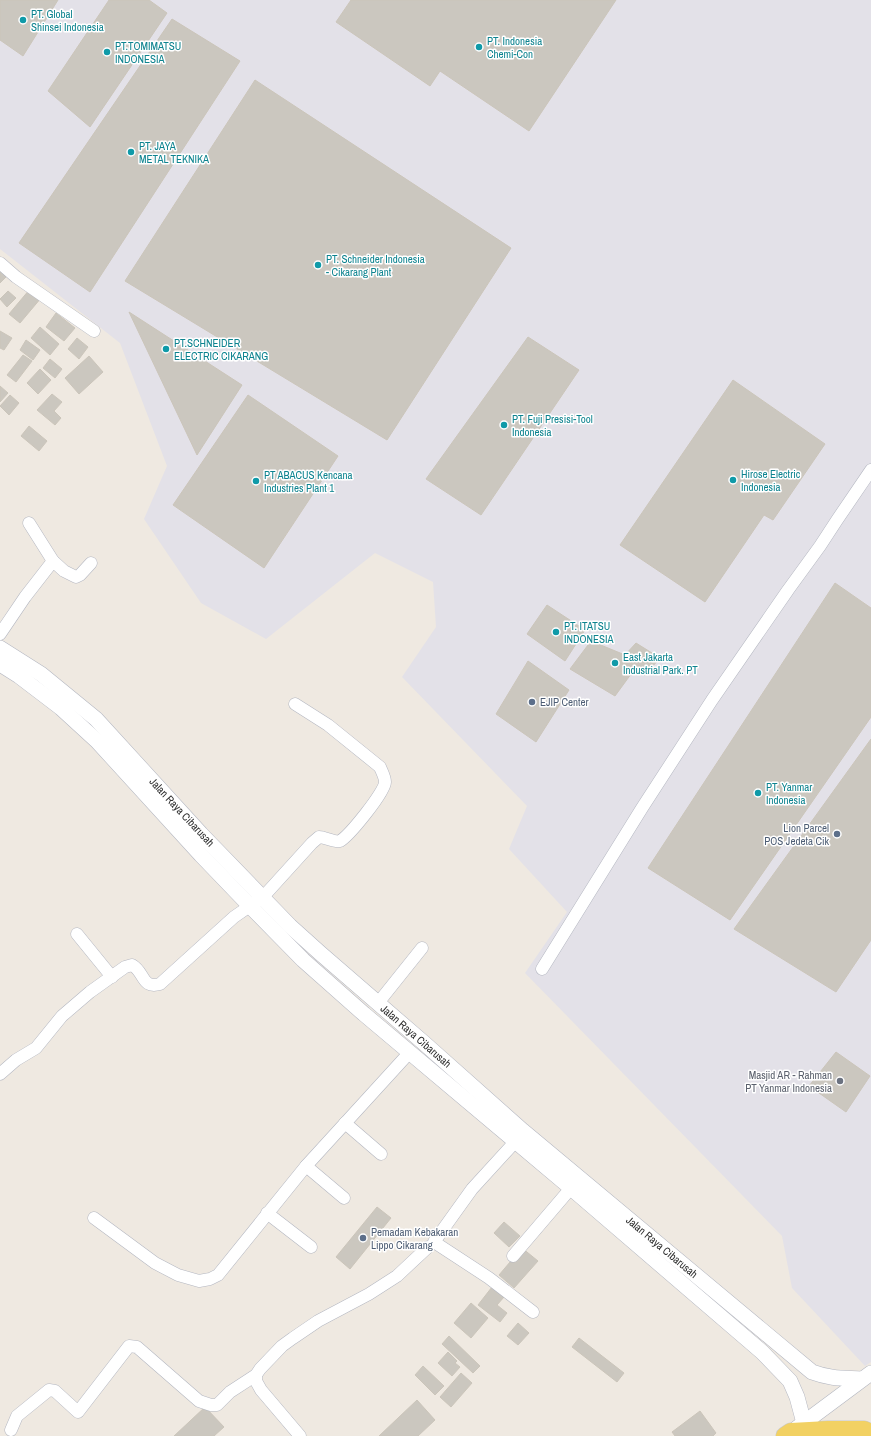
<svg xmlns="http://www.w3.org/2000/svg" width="871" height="1436" font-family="'Archivo Narrow',sans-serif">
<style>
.industrial{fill:#e3e1e8}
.building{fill:#cbc7bf;stroke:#cbc5ba}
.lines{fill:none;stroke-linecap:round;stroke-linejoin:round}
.minor-casing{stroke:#b4b7c1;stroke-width:13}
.tertiary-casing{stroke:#b4b7c1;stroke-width:16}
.primary-casing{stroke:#c9c9c9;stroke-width:19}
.minor{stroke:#fff;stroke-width:12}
.tertiary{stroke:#fff;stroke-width:15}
.primary{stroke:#f2d163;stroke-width:18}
.culture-dot{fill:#0f9aa8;stroke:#fff;stroke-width:1.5}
.service-dot{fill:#5c6f8a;stroke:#fff;stroke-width:1.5}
.worship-dot{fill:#6b7280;stroke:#fff;stroke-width:1.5}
.labels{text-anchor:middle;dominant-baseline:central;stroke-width:3;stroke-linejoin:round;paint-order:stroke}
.culture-label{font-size:11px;fill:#0d838f;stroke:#fff;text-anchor:start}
.service-label{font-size:11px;fill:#4e5e75;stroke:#fff;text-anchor:start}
.street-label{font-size:11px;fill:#2e2e2e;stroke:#fff}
.worship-label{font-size:11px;fill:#5b616d;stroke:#fff;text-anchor:end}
</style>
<rect width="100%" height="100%" fill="#efe9e1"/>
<polygon class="industrial" points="0,0 871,0 871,1362 865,1366 792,1288 782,1236 525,973 567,912 509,849 527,806 402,677 436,627 433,582 375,553 266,639 201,603 144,519 167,466 120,343 0,249"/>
<g class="building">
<polygon points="0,0 58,0 23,56 0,40"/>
<polygon points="109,0 149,0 167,13 90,127 48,91"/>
<polygon points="351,0 616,0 529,131 440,71 430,86 336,22"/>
<polygon points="172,19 240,61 90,292 19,243"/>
<polygon points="255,80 511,248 387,440 125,281"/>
<polygon points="0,269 7,276 0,283"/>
<polygon points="30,289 41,298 20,323 9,314"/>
<polygon points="8,291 16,298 7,307 0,299"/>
<polygon points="129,312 242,385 197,455"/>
<polygon points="56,313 75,328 64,341 46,327"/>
<polygon points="40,327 59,344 50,355 31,338"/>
<polygon points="0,331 12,338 4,350 0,348"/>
<polygon points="528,337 579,370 481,515 426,479"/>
<polygon points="77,338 88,347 79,359 68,349"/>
<polygon points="26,340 40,350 33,360 20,350"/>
<polygon points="23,355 32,361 16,382 7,375"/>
<polygon points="89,356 103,372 79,394 65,378"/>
<polygon points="50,359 62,369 55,378 43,368"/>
<polygon points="40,369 51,380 38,394 27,383"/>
<polygon points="733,380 825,444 773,520 764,515 705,602 620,545"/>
<polygon points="0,386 8,393 0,402"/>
<polygon points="52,394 62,402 54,411 61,418 55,425 37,410"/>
<polygon points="10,395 19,403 9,415 0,406"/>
<polygon points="248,395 338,456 264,568 173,505"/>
<polygon points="29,426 47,441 39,451 21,436"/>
<polygon points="835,583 871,608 871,717 730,920 648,868"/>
<polygon points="547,605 585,630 565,661 527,634"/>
<polygon points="591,641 625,655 636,643 660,658 645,675 634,670 615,696 570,669"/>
<polygon points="528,661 569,690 536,742 496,714"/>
<polygon points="871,739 871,940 836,992 734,929"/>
<polygon points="836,1052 870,1076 846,1112 809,1086"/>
<polygon points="377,1207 391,1218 350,1269 336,1257"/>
<polygon points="504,1222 520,1236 509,1247 494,1233"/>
<polygon points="522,1248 538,1261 514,1288 499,1275"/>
<polygon points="492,1287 504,1297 497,1305 507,1313 500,1322 478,1305"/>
<polygon points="471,1303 488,1318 471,1338 454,1323"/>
<polygon points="518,1323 529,1333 518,1345 507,1336"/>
<polygon points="449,1336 480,1366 473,1373 442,1344"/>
<polygon points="579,1338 624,1373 617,1382 572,1347"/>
<polygon points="448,1352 457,1361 455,1363 460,1367 452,1376 438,1363"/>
<polygon points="423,1366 444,1386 435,1395 415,1375"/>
<polygon points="461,1373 472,1383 451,1407 440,1397"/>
<polygon points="417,1400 435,1420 418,1436 379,1436"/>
<polygon points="205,1407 224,1427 214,1436 174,1436"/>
<polygon points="700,1411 716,1433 713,1436 675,1436 672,1432"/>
</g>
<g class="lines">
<g class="minor-casing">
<g id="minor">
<polyline points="0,263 16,277 94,331"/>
<polyline points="29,523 53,561"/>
<polyline points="0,634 25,597 53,561 64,571 76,577 80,575 91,563"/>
<polyline points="77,934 112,977"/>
<polyline points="542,969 642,808 712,700 788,590 820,546 837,520 871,470"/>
<polyline points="378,1003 422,948"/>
<path d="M0 1074 16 1060 36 1048 62 1016 90 992 125 967 132 965C145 972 141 989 160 984L234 917 263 897 312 843 319 837C325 837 335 843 340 841 349 836 385 792 385 782 385 777 382 772 380 767L328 725 295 704"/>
<polyline points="345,1123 381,1154"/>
<polyline points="515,1142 472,1189 434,1242 489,1278 533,1312"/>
<polyline points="306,1166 344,1198"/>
<polyline points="267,1213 311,1247"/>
<polyline points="94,1218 155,1263 178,1275 199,1281 210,1279 218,1275 306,1166 410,1052"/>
<polyline points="513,1256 571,1188"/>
<polyline points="11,1430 17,1416 49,1390 55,1391 78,1412 129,1346 137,1347 199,1401 211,1405 217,1405 230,1392 256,1375"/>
<polyline points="300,1436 261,1390 256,1381 256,1375 260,1369 282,1346 293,1338 318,1321 369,1294 397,1276 428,1247"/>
</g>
</g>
<g class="tertiary-casing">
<g id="tertiary">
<path d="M0 648 41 674 96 719 201 834 290 926 320 953 424 1043 523 1131 812 1372C831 1379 842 1378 861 1379"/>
<polyline points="0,664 19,676 61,708 97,741 201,855 249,905 303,960 364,1014 571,1188 762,1352 790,1381 797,1397 804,1423"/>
<polyline points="797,1428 871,1373"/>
</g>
</g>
<g class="primary-casing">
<polyline id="primary" points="785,1436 791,1432 828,1430 864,1430 871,1433"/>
</g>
<use href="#minor" class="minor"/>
<use href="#tertiary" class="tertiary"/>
<use href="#primary" class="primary"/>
</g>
<g class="culture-dot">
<circle cx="23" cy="20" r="4"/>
<circle cx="479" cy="47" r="4"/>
<circle cx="107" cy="52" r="4"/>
<circle cx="131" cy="152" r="4"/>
<circle cx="318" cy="265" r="4"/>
<circle cx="166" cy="349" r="4"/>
<circle cx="504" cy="425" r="4"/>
<circle cx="733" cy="480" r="4"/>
<circle cx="256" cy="481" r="4"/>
<circle cx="556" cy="632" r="4"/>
<circle cx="615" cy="663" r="4"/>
<circle cx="758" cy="793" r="4"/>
</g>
<g class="service-dot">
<circle cx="532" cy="702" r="4"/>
<circle cx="837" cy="834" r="4"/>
<circle cx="363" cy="1238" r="4"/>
</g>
<circle class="worship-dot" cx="840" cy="1081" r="4"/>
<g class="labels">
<g class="culture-label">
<text x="31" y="14">PT. Global<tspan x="31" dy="13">Shinsei Indonesia</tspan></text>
<text x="487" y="41">PT. Indonesia<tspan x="487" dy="13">Chemi-Con</tspan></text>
<text x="115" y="46">PT.TOMIMATSU<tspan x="115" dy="13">INDONESIA</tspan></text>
<text x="139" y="146">PT. JAYA<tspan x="139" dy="13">METAL TEKNIKA</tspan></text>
<text x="326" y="259">PT. Schneider Indonesia<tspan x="326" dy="13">- Cikarang Plant</tspan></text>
<text x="174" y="343">PT.SCHNEIDER<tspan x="174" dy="13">ELECTRIC CIKARANG</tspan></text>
<text x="512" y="419">PT. Fuji Presisi-Tool<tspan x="512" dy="13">Indonesia</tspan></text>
<text x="741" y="474">Hirose Electric<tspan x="741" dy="13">Indonesia</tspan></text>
<text x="264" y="475">PT ABACUS Kencana<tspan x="264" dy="13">Industries Plant 1</tspan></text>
<text x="564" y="626">PT. ITATSU<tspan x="564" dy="13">INDONESIA</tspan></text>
<text x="623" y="657">East Jakarta<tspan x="623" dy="13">Industrial Park. PT</tspan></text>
<text x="766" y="787">PT. Yanmar<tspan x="766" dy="13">Indonesia</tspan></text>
</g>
<g class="service-label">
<text x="540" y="702">EJIP Center</text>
<text x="829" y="828" text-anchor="end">Lion Parcel<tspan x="829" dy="13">POS Jedeta Cik</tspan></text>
<text x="371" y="1232">Pemadam Kebakaran<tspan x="371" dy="13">Lippo Cikarang</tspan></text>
</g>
<g class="street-label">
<text transform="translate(182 812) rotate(47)">Jalan Raya Cibarusah</text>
<text transform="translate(416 1036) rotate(41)">Jalan Raya Cibarusah</text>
<text transform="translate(662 1247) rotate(40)">Jalan Raya Cibarusah</text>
</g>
<g class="worship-label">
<text x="832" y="1075">Masjid AR - Rahman<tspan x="832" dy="13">PT Yanmar Indonesia</tspan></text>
</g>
</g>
</svg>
